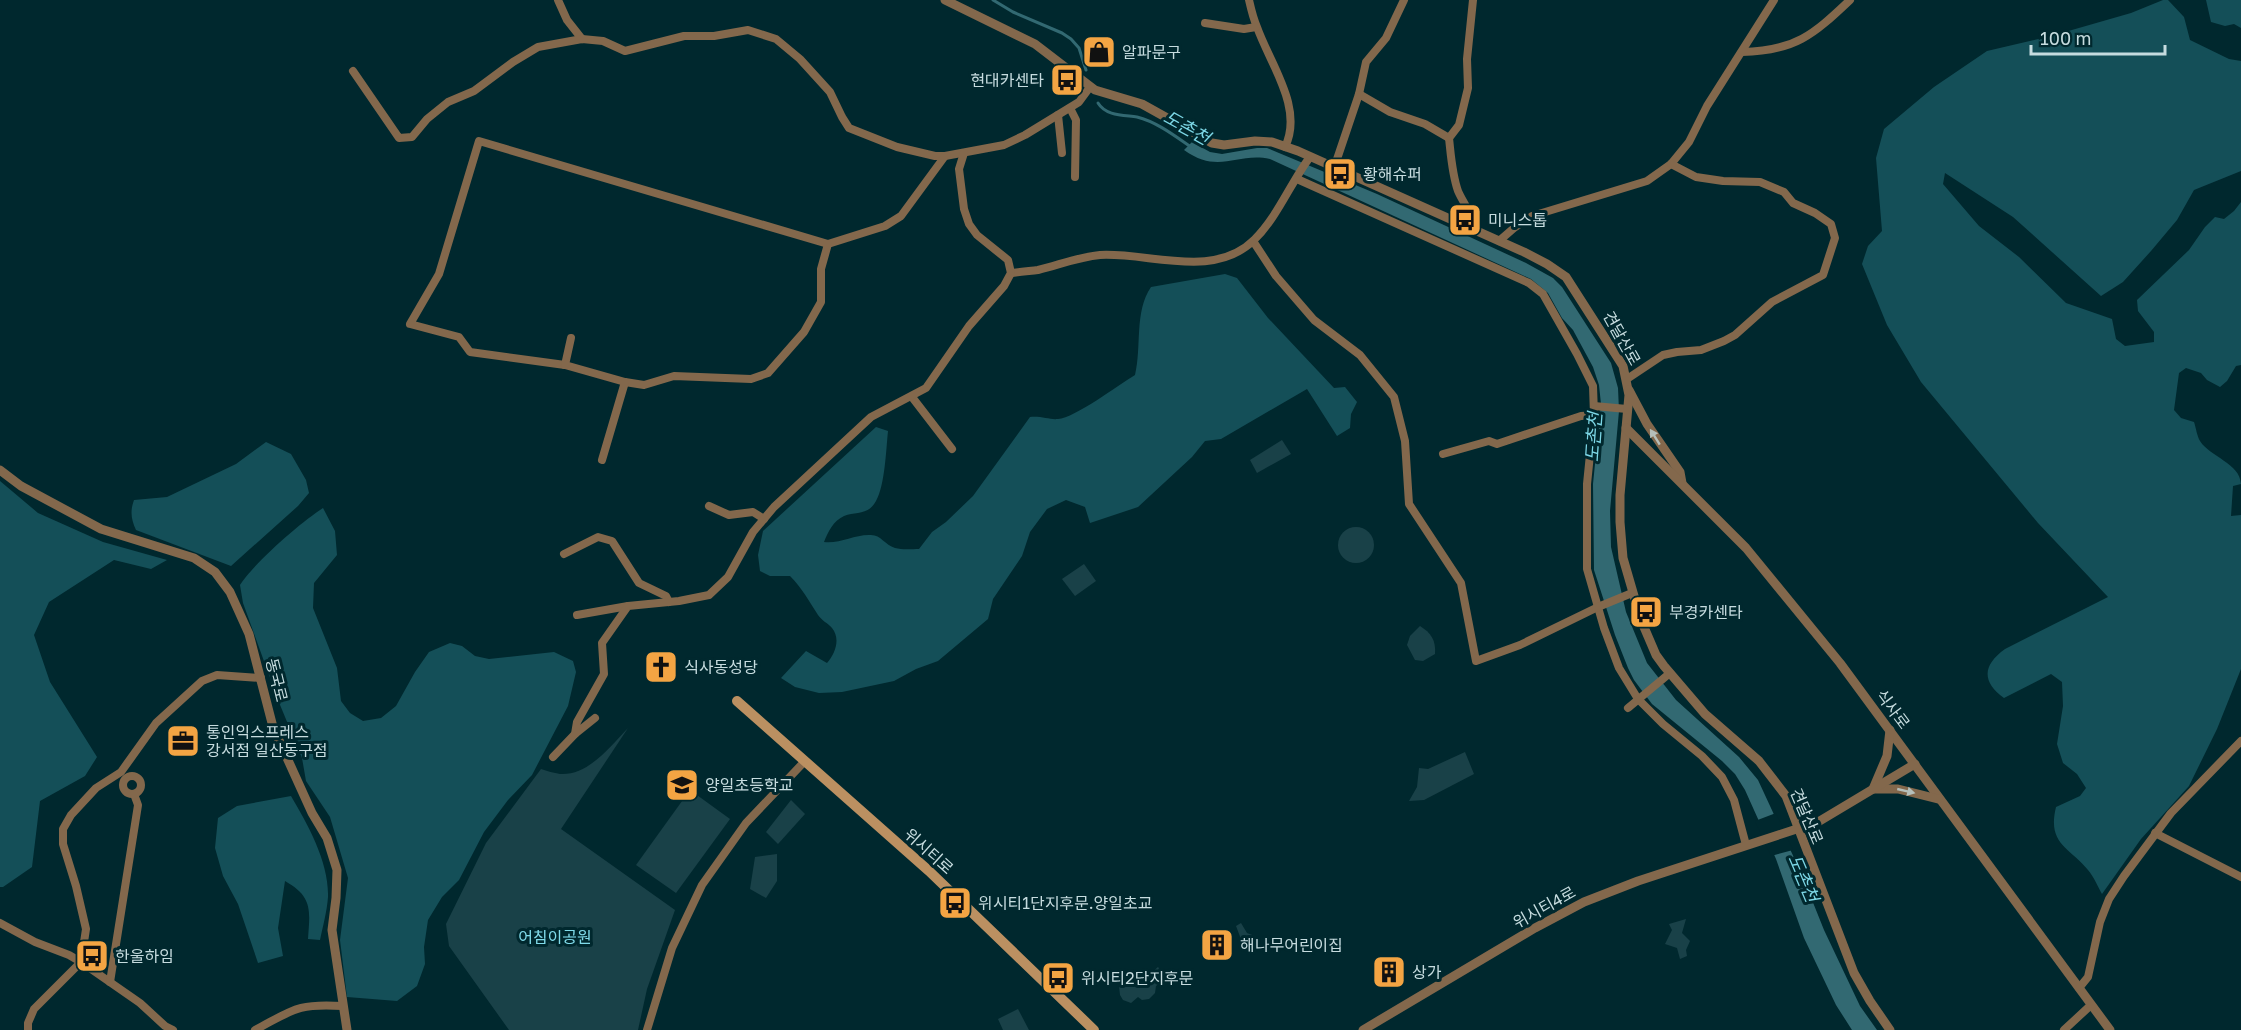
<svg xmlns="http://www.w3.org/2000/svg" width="2241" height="1030" font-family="'Golos Text','Noto Sans KR',sans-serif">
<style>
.green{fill:#194148}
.forest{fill:#144f58}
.water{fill:#326972}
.pier{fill:#00282e}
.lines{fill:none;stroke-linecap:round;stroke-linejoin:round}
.stream{stroke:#326972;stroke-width:3}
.minor{stroke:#83684c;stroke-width:8}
.tertiary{stroke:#83684c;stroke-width:9}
.secondary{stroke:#bb9061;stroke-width:10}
.oneway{fill:#b5bfba}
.labels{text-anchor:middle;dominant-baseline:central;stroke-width:6;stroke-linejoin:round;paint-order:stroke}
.poi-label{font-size:16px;fill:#c6dcdf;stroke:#00282e;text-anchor:start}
.street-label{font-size:16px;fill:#c6dcdf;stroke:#00282e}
.park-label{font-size:16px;fill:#80dbea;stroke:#00282e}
.water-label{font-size:18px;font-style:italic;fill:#7cd7e6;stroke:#00282e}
</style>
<rect width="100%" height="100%" fill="#00282e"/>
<g class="green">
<polygon points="1282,440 1291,454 1257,473 1250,460"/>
<circle cx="1356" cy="545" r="18"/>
<polygon points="1084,564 1096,581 1075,596 1062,579"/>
<path d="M1420 626C1431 633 1436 640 1435 654L1423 661 1415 660 1407 645 1410 636Z"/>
<path d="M628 728 561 829 675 910 647 989 638 1030H509L449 946 446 924 486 843 541 769C547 771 554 773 560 774 588 776 611 746 628 728Z"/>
<polygon points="1465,752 1474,774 1424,800 1409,801 1417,787 1419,768 1428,769"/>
<polygon points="690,790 730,819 676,893 636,865"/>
<polygon points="791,800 805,814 778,844 766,832"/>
<polygon points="777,854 777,881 766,898 750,889 755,857"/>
<polygon points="1686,919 1682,933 1690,941 1686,950 1687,956 1680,959 1677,948 1665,944 1672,930 1669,924"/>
<polygon points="1241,923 1247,933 1260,938 1244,947 1236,926"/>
<path d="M1158 967 1166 978 1156 986 1155 993 1149 999 1142 1000 1138 997 1131 1003 1123 1000 1120 995 1119 986C1136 985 1146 978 1158 967Z"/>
<polygon points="1018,1009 1029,1030 1003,1030 998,1019"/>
</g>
<g class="forest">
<path d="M2163 0H2168L2184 17 2190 40 2229 59 2241 61V171L2194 190 2177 220 2151 251 2123 282 2101 296 2013 217 1945 173 1943 184 1979 226 2019 257 2066 303 2112 319 2116 339 2125 346 2154 342V332L2138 311 2137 300 2189 250 2205 227 2215 217 2224 219 2234 211 2241 202V365L2236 366 2227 381 2220 387 2207 380 2201 373 2186 368 2179 373 2174 410 2181 418 2194 422C2196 428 2197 436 2200 441 2210 457 2240 463 2241 484L2233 486 2231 516 2241 515V669L2217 729 2189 786 2141 839 2102 894C2098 887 2094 877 2088 870 2069 847 2047 844 2056 807L2080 796 2086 788 2077 774 2063 763 2057 744 2063 706 2062 682 2051 674 2004 698C1981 681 1983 665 2005 649L2108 597 2038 523 1921 382 1887 325 1862 264 1868 246 1882 231 1876 158 1884 129 1934 87 1987 51 2051 36 2131 13Z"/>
<polygon points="2206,0 2241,0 2241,28 2234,24 2225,26 2211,22"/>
<path d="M1225 274 1237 278 1268 318 1334 388 1345 387 1357 402 1351 414 1350 428 1337 436 1307 389 1221 439 1205 441 1192 457 1138 507 1090 523 1085 507 1066 500 1047 509 1030 532 1022 556 993 599 988 619 938 661 916 669 894 681 842 692 819 693 795 687 781 678 806 651 827 663C835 654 841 639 832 628 828 623 822 621 818 615 809 601 802 588 790 576H770L760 571 758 555 763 531 876 427 888 431C886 450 885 485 876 501 868 516 856 511 844 516 833 521 828 532 824 542 840 544 855 534 871 535 881 535 885 545 895 548 902 550 912 549 919 549L932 532 946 522 973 496 1030 417C1042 416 1050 420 1058 419 1075 418 1118 385 1135 375 1142 346 1134 312 1151 287Z"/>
<path d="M266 442 291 454 306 480 309 493 298 506 231 566 136 530C131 519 130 511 134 500L167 497 236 464Z"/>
<polygon points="0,481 38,513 103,542 167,560 151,569 114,560 49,602 34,635 50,682 97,757 85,776 40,801 32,867 3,887 0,887"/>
<path d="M323 508 335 531 337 555 314 583 313 608 337 668 341 701 350 713 363 721 381 718 396 706 415 672 429 652 450 643 462 646 475 656 489 659 554 652 573 661 576 672 568 706 532 775 508 800 484 832 459 880 442 897 428 920 424 947 425 964 417 986 397 1001 347 997 340 940 348 878 330 817 306 781 302 758 278 700 243 603 240 585C253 564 301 522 323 508Z"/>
<path d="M291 796C308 825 329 862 328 897 327 911 323 926 320 940L308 939C310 910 313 897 285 881L278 928 283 956 258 963 238 904 223 876 215 848 218 818 237 806Z"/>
</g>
<path class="water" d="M1192 142 1210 152 1222 154 1257 148H1267L1377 194 1526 263 1553 278 1562 287 1611 363 1618 388 1619 411 1610 511 1611 547 1626 612 1647 663 1676 700 1739 757 1758 780 1802 875 1824 930 1860 1006 1877 1030H1852L1836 1005 1804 938 1776 859 1745 790 1735 774 1722 761 1652 704 1634 680 1628 668 1615 635 1594 570 1593 484 1601 404 1599 385 1593 367 1573 330 1562 318 1548 293 1531 279 1270 159C1236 152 1219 175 1184 150Z"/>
<polygon class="pier" points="1776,813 1793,850 1771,856 1755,821"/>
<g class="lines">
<g class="stream">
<polyline points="993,0 1013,12 1062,33 1071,39 1079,48 1086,70"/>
<path d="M1098 103C1106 116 1123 115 1137 117 1157 122 1175 136 1191 147"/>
</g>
<g class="minor">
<polyline points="558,0 567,20 582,39"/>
<path d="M1249 0C1251 9 1253 18 1257 27 1270 64 1304 108 1285 147"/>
<path d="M1473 0 1467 59 1468 88 1459 125 1449 138C1451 156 1452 174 1458 191 1464 205 1474 215 1475 231"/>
<polyline points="1205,23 1244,29 1256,27"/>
<path d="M1742 52C1795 51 1813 35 1850 0"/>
<polyline points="353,71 399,138 412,137 427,119 448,102 474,91 513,62 538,47 582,39 603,41 625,51 684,36 714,36 748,30 776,39 800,59 830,92 842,117 849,128 897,147 935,156 945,156"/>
<polyline points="1359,94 1390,112 1425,124 1449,138"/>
<polyline points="1070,108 1076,120 1075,177"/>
<polyline points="1058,115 1062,153"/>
<polyline points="1334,168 1359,94 1366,62 1386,38 1404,0"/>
<polyline points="1297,179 1529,283 1543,294 1577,354 1593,386 1594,415 1587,484 1587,569 1604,628 1619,668 1638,699 1663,724 1702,756 1722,777 1734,800 1746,845"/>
<polyline points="1253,241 1276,276 1314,320 1360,355 1394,397 1405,441 1409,504 1461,583 1476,661 1520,645 1598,607 1632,593"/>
<polyline points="1499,241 1514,228 1532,216 1647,181 1671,164 1689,142 1707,106 1774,0"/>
<polyline points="828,244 821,269 821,302 804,332 768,373 751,379 674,376 644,385 625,382 565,365 470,352 459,337 410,324 439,274 479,141 828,244 885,226 901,216 945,156 1004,145 1025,135 1079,102 1090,87"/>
<path d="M1011 273C1019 272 1029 271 1038 270 1059 265 1078 257 1100 255 1149 252 1213 280 1254 240 1277 218 1291 182 1310 157"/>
<polyline points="565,365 571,338"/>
<polyline points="1627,379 1663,355 1677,352 1701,350 1724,341 1735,335 1772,302 1823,275 1835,238 1831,224 1815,213 1793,203 1784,192 1760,182 1723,181 1696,177 1671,164"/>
<polyline points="912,397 952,449"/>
<polyline points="1594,406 1627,409"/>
<polyline points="1443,454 1489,441 1497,444 1581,416 1594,415"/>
<polyline points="602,460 625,382"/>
<polyline points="709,506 729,515 753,512 764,519"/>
<polyline points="564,554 598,537 612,541 639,583 666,596 669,602"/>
<polyline points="577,615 628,606"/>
<polyline points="1628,708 1670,673"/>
<polyline points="575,734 595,718"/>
<polyline points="553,757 575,734 577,722 604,674 602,643 628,606 679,601 709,595 728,577 753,532 774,507 871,417 926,388 969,326 1004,286 1011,273 1008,260 977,235 969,224 964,209 959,169 964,153"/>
<circle cx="132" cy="785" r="9"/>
<polyline points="2155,833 2241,877"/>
<polyline points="0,923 35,942 69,955 81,962 140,1003 165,1026 173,1030"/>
<polyline points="110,982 138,805 134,794"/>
<polyline points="2079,988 2088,977 2100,922 2109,899 2124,876 2171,813 2241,741"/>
<polyline points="28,1030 28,1023 34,1009 81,962 86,929 76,886 63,844 63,829 71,815 96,788 121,772 156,723 202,681 217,675 261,678"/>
<path d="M255 1030C293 1010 297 1003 343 1006"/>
<polyline points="647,1030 672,948 702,885 746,823 805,761"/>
<polyline points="2064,1030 2091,1005"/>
</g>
<g class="tertiary">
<polyline points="945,0 1035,44 1095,90 1142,104 1212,143 1224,145 1255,141 1272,142 1298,151 1524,252 1547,264 1566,277 1623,366 1629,395 1620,495 1620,522 1623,558 1641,620 1656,655 1664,666 1705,714 1759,761 1786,796 1854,973 1870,1001 1890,1030"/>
<polyline points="1629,390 1647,424 1680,472 1682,483"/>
<polyline points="1626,428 1746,548 1840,663 2110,1030"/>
<polyline points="0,470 21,486 101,529 194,558 215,572 230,592 249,634 273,727 312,813 327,838 337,870 336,898 332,930 347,1030"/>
<polyline points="1890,730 1887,756 1873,789 1898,789 1938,799"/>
<polyline points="1363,1030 1535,928 1584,902 1638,881 1818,822 1915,764"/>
</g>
<polyline class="secondary" points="737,701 929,871 1094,1030"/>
</g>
<defs><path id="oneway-solid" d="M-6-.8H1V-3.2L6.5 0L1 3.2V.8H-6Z" transform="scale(1.5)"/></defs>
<g class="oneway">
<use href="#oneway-solid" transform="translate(1655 437) rotate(-122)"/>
<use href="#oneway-solid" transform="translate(1906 791) rotate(13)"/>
</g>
<defs>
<g id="shop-square" transform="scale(1.725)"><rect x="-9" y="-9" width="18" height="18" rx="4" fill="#f3a443" stroke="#00282e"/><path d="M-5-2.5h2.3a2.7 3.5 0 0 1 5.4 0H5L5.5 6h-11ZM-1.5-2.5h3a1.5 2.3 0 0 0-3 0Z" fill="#111"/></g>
<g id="bus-square" transform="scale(1.725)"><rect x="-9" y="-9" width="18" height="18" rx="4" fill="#f3a443" stroke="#00282e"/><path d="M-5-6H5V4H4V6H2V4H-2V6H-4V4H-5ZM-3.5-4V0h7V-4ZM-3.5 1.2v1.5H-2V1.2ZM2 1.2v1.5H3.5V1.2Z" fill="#111"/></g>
<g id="church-square" transform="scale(1.725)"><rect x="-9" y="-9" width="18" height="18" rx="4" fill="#f3a443" stroke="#00282e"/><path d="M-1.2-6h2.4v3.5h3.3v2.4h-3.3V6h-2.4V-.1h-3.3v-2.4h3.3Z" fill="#111"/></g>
<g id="office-square" transform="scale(1.725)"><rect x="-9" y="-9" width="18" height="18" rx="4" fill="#f3a443" stroke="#00282e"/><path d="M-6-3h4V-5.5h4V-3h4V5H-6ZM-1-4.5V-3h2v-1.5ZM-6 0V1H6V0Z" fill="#111"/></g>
<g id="school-square" transform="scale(1.725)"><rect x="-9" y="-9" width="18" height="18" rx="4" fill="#f3a443" stroke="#00282e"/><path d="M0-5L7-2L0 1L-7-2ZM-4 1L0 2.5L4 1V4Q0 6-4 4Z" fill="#111"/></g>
<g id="building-square" transform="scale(1.725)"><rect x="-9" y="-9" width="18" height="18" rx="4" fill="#f3a443" stroke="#00282e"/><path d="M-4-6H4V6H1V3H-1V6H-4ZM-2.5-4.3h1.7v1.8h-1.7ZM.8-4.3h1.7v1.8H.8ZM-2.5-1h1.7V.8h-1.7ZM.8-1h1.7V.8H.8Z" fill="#111"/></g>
</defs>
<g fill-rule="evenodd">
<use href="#shop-square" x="1099" y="52"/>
<use href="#bus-square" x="1067" y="80"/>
<use href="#bus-square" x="1340" y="174"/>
<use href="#bus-square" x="1465" y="220"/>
<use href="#bus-square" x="1646" y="612"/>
<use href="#church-square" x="661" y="667"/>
<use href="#office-square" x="183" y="741"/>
<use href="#school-square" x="682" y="785"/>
<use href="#bus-square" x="955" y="903"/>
<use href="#building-square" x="1217" y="945"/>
<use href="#bus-square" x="92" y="956"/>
<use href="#building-square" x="1389" y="972"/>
<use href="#bus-square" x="1058" y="978"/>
</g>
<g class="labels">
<g class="poi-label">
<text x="1122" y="52">알파문구</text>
<text x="1044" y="80" text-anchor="end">현대카센타</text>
<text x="1363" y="174">황해슈퍼</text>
<text x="1488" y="220">미니스톱</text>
<text x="1669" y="612">부경카센타</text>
<text x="684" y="667">식사동성당</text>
<text x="206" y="732">통인익스프레스<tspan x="206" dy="18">강서점 일산동구점</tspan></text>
<text x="705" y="785">양일초등학교</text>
<text x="978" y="903">위시티1단지후문.양일초교</text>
<text x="1240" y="945">해나무어린이집</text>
<text x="115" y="956">한울하임</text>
<text x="1412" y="972">상가</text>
<text x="1081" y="978">위시티2단지후문</text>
</g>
<g class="street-label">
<text transform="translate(1622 338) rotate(61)">견달산로</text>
<text transform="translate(277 680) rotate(76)">동국로</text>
<text transform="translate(1893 709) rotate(53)">식사로</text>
<text transform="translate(1807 816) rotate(67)">견달산로</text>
<text transform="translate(929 851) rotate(42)">위시티로</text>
<text transform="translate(1544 907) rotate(-29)">위시티4로</text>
</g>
<g class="park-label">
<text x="555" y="937">어침이공원</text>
</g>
<g class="water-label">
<text transform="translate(1187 127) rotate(29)">도촌천</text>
<text transform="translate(1593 437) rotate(-86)">도촌천</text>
<text transform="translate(1804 878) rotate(67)">도촌천</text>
</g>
</g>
<path d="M2031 45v9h134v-9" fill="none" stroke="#c6dcdf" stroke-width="3"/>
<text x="2040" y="45" font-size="18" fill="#c6dcdf" stroke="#00282e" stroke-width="4.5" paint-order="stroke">100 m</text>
</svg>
